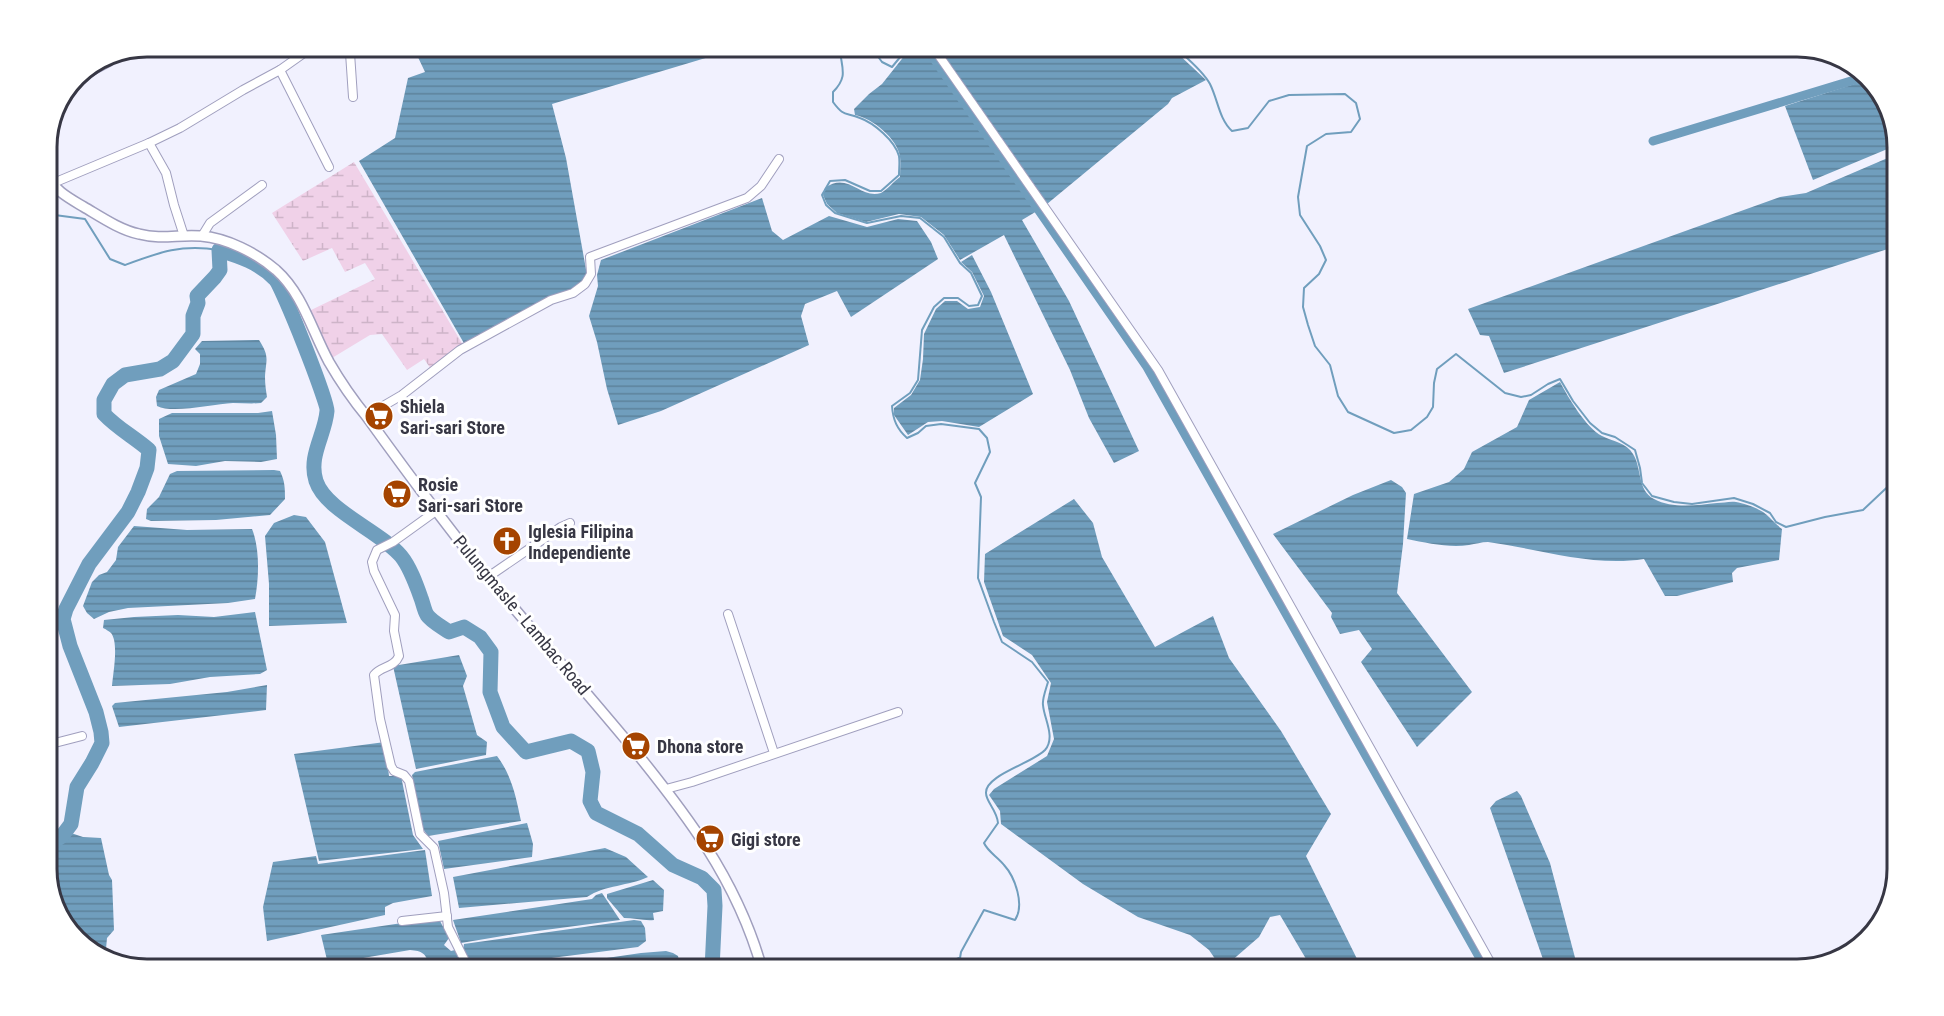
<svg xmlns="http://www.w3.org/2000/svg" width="1944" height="1016" font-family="'Roboto Condensed',sans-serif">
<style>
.wetland{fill:url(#wetland-marsh)}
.water{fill:url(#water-rules)}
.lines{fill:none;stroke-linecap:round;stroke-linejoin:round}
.stream{stroke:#709ebd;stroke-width:2}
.canal{stroke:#709ebd;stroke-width:9}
.river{stroke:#709ebd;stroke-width:15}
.minor-casing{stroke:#a09fbe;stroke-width:10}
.tertiary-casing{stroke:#a09fbe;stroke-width:12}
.minor{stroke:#fff;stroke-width:8}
.tertiary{stroke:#fff;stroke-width:9}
.labels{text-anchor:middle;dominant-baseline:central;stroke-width:6;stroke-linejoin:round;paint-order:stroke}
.poi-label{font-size:18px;font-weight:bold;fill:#373744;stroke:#fff;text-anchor:start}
.street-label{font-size:18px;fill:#373744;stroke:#fff}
.rim{fill:none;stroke:#373744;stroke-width:3}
</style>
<defs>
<pattern id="wetland-marsh" width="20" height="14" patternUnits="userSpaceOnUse" patternTransform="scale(1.5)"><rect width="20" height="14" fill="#f0d1e8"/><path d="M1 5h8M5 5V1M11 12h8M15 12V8" fill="none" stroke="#ceb4c8"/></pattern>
<pattern id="water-rules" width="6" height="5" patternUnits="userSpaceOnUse" patternTransform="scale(1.5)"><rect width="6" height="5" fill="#709ebd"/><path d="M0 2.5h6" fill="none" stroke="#5d829b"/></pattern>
</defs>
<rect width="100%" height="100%" fill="#f1f1fe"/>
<polygon class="wetland" points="354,162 463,345 431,369 424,359 407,370 382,334 370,335 332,358 307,312 375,279 365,263 345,272 332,248 303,261 272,213"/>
<g class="water">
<polygon points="1153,49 1159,53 1175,51 1206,80 1172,98 1168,104 1047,204 939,50"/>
<path d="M909 50H925L1037 211 1022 220 1069 301 1139 451 1114 463 1089 418 1070 370 1004 235 960 260 944 235 921 217 899 214 866 222 837 213 827 204 823 195 825 188C848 171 861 200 881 193 887 190 894 181 900 177 900 170 901 163 900 157 898 139 872 118 855 115L854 109 869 94 882 84Z"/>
<polygon points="729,51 552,104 566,158 587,275 583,283 572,290 465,345 359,161 395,138 408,78 425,72 416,53"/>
<polygon points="1867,80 1881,92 1897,145 1813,180 1785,106"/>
<polygon points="1897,154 1897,246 1504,373 1489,336 1480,335 1468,309 1780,197 1806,193"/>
<polygon points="762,198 772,231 783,240 829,216 867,227 898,219 917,221 931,242 938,259 851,317 837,291 805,304 801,316 809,345 661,411 618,425 607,389 597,342 589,316 598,286 597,275 601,260"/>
<polygon points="972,255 991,292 1033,394 979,427 942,421 928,422 908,435 894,415 894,408 911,395 920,380 923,359 924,334 936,309 945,301 957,301 968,309 980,307 984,296 972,272 961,262"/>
<path d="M259 340C270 357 266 359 265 377 265 384 266 391 267 397L261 403C252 404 242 403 233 403 213 404 173 414 157 406L156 397 159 390 196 374 200 364V354L195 349 202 341Z"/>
<path d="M1560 382C1568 397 1586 428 1602 436 1612 441 1627 443 1633 454 1642 468 1637 490 1654 499 1673 509 1697 505 1717 503 1723 503 1730 501 1736 502 1746 504 1762 509 1769 517 1774 522 1777 525 1782 529L1779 560 1737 568 1732 573 1733 582 1677 596H1665L1644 559C1592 567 1540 549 1488 542 1481 542 1476 544 1469 545 1449 548 1427 543 1407 539L1414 494 1449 482 1464 469 1472 452 1517 427 1529 400Z"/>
<polygon points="272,411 276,435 277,459 261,462 225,461 196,466 168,464 159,436 159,419 172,413 258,413"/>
<path d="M274 470 280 471C285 481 285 489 285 499L270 515 216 520 151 521 146 519 147 509 159 497 170 474 177 471Z"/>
<polygon points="1391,480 1402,487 1406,493 1403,544 1397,593 1472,692 1417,747 1361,662 1372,649 1359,630 1340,634 1331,617 1332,613 1273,534 1353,495"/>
<polygon points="1074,499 1093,523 1102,557 1155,647 1213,616 1229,658 1281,731 1331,814 1306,856 1362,969 1312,969 1280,915 1270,917 1259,937 1222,969 1209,950 1190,935 1138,917 1083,884 1001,824 1000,811 989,795 994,789 1047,756 1054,739 1047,702 1051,683 1032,655 1003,636 984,582 985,554"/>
<polygon points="294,515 306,517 325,542 347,623 269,626 269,584 265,536 274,523"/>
<path d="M134 526 187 530 252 529C260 549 259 578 255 599L228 603 128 608 109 612 94 619 87 613 83 606 92 582 99 575 107 572 116 560 118 547Z"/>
<path d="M255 612 267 670 260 674 210 677 170 684 112 686C113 673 119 643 111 633 110 632 104 628 103 628L104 620 134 617 178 615 214 617Z"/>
<polygon points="459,655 467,676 463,686 477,735 487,742 486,755 416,769 393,666"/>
<polygon points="267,685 266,710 119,727 112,706 115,703 227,692"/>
<polygon points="385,742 389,776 401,776 413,835 423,849 319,861 294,754"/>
<path d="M497 756C512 776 516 797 521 821L428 836 423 829 412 775 415 772Z"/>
<polygon points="1517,791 1521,796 1550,863 1578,969 1559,969 1552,965 1545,965 1490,808 1496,801"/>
<polygon points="527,823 533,844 532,857 444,869 438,841"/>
<polygon points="71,833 83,837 101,838 109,875 112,880 114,930 107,938 105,960 63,924 47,876 47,850 59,844"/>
<path d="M605 848 626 857 648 877C629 886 605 885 587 897L459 908 453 877Z"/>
<polygon points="425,850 432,896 393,903 385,907 385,915 267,941 263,907 273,862 316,856 318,864"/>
<path d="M653 880 664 890 663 911 653 913 654 920C644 921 634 918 624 918L607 898V894Z"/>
<polygon points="602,893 620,920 515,934 461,943 453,920 592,899 596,895"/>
<polygon points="634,920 641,921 645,928 646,941 638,947 472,968 463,950 464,944"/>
<path d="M440 921 449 938 444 945 451 951 455 950 461 963 429 965C426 953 422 951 410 950L328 964 321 935 409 922Z"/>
<polygon points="666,951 673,953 678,956 681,969 531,969 641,953"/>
</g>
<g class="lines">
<g class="stream">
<polyline points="1157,49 1159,51 1173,49"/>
<path d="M1177 49C1188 59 1203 71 1210 84 1218 100 1219 119 1232 131L1248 128 1269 101 1289 95 1345 94 1356 103 1360 119 1351 132 1326 134 1307 146 1298 197 1300 215 1320 246 1326 260 1319 274 1304 288 1303 307 1308 325 1315 346 1330 365 1338 396 1348 412 1394 433 1411 430 1427 417 1433 407 1434 383 1437 369 1456 354 1505 393 1521 397 1531 395 1548 384 1560 379 1573 401 1590 423 1602 433 1615 437 1635 450 1640 468 1642 483 1652 496 1674 502 1692 504 1734 498 1753 504 1770 513 1776 522 1786 527 1825 517 1863 510 1897 478"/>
<path d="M840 51C842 69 848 77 833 92V102C844 117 845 112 860 118 874 123 895 141 899 156 900 162 899 169 899 175L881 191H870L845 180 830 181 822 195 826 205 835 213 867 223 901 216 920 218 944 237 960 263 971 273 982 296 978 305 969 306 958 298H944L934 307 922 330 918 380 910 393 892 406C893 420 897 429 907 438L918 433 926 426 941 424 979 429 987 438 990 452 975 483 981 497 978 578 994 622 1002 642 1032 662 1048 682C1046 689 1042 699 1043 705 1044 719 1056 737 1045 750 1033 763 985 775 986 793 986 802 997 810 998 823L984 843C988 852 998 857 1004 865 1015 877 1025 905 1015 920L984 910 961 952 960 958 969 969"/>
<polyline points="874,51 882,62 892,67 906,50"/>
<path d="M47 214 85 219 110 259 125 265C160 252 181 244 219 250"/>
<polyline points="934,969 959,958"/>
</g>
<g class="canal">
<polyline points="928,50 1147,367 1486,969"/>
<polyline points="1653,141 1864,77"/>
</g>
<path class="river" d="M47 846 62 836 71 824 77 787 92 763 102 743 101 732 96 712 70 646 63 619 66 609 89 564 128 512 138 492 147 468 149 450C134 437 117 428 104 414V400L113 384 125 375 160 369 173 361 193 334V316L198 303 197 296 215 277 220 270 219 250C239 256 260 263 275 279 282 286 328 402 327 411 325 435 308 456 316 481 326 511 380 531 401 556 410 567 416 584 421 598 423 603 424 610 427 615 431 621 442 627 449 632L464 627 480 637 491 652 490 692 503 727 526 752 571 741 588 751 593 772 590 801 596 813 638 834 673 865 702 878 714 890 715 906 712 969"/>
<g class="minor-casing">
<g id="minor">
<polyline points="935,50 1158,370 1494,969"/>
<path d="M1750 52C1756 51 1763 48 1769 47 1788 46 1829 57 1848 63"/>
<polyline points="350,53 353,97"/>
<polyline points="280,70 329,167"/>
<polyline points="75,80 109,62"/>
<polyline points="149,143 166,173 174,205 184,236"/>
<polyline points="51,184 149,143 180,128 243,90 280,70 304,53"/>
<polyline points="202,236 210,223 262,185"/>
<polyline points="366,416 402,395 460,350 551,300 573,293 585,284 591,274 590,257 747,198 761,186 779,159"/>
<path d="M436 511 393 542 377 550 372 562 374 571 395 615 394 631 399 656C394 668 381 666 374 675L380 719 391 766 394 771 404 775 409 781 420 834 434 848 444 893 448 927 469 969"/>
<polyline points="488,577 561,527 570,523"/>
<polyline points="728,614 774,753"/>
<polyline points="47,745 82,736"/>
<polyline points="666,789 692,782 898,712"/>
<polyline points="402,921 447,916"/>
</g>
</g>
<g class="tertiary-casing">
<path id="tertiary" d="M47 175C55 191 69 198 84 207 101 217 120 230 139 234 162 240 179 234 201 236 227 238 256 253 276 270 303 294 312 331 329 362 340 381 353 400 367 417 406 471 446 526 489 578 534 633 581 686 626 740 685 812 737 879 762 969"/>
</g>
<use href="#minor" class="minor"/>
<use href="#tertiary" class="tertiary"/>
</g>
<defs>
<g id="supermarket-disc" transform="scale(1.5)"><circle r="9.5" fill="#a54400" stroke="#fff"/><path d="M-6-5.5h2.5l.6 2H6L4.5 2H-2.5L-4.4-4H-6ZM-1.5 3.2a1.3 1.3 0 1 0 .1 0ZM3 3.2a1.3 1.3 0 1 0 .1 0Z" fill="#fff"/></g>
<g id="church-disc" transform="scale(1.5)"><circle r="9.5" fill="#a54400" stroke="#fff"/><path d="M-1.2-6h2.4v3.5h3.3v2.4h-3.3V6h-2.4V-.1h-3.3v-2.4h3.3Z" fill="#fff"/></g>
</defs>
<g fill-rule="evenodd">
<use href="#supermarket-disc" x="379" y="416"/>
<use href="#supermarket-disc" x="397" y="494"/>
<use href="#church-disc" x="507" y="541"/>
<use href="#supermarket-disc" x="636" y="746"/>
<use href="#supermarket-disc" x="710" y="839"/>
</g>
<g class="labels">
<g class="poi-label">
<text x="400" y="406">Shiela<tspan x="400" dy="21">Sari-sari Store</tspan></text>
<text x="418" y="484">Rosie<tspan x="418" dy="21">Sari-sari Store</tspan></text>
<text x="528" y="531">Iglesia Filipina<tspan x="528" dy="21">Independiente</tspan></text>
<text x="657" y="746">Dhona store</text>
<text x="731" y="839">Gigi store</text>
</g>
<g class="street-label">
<text transform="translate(522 615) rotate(50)">Pulungmasle - Lambac Road</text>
</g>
</g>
<path d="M0 0H1944V1016H0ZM147 57H1797A90 90 0 0 1 1887 147V869A90 90 0 0 1 1797 959H147A90 90 0 0 1 57 869V147A90 90 0 0 1 147 57Z" fill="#fff" fill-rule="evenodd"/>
<path class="rim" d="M147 57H1797A90 90 0 0 1 1887 147V869A90 90 0 0 1 1797 959H147A90 90 0 0 1 57 869V147A90 90 0 0 1 147 57Z"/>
</svg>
